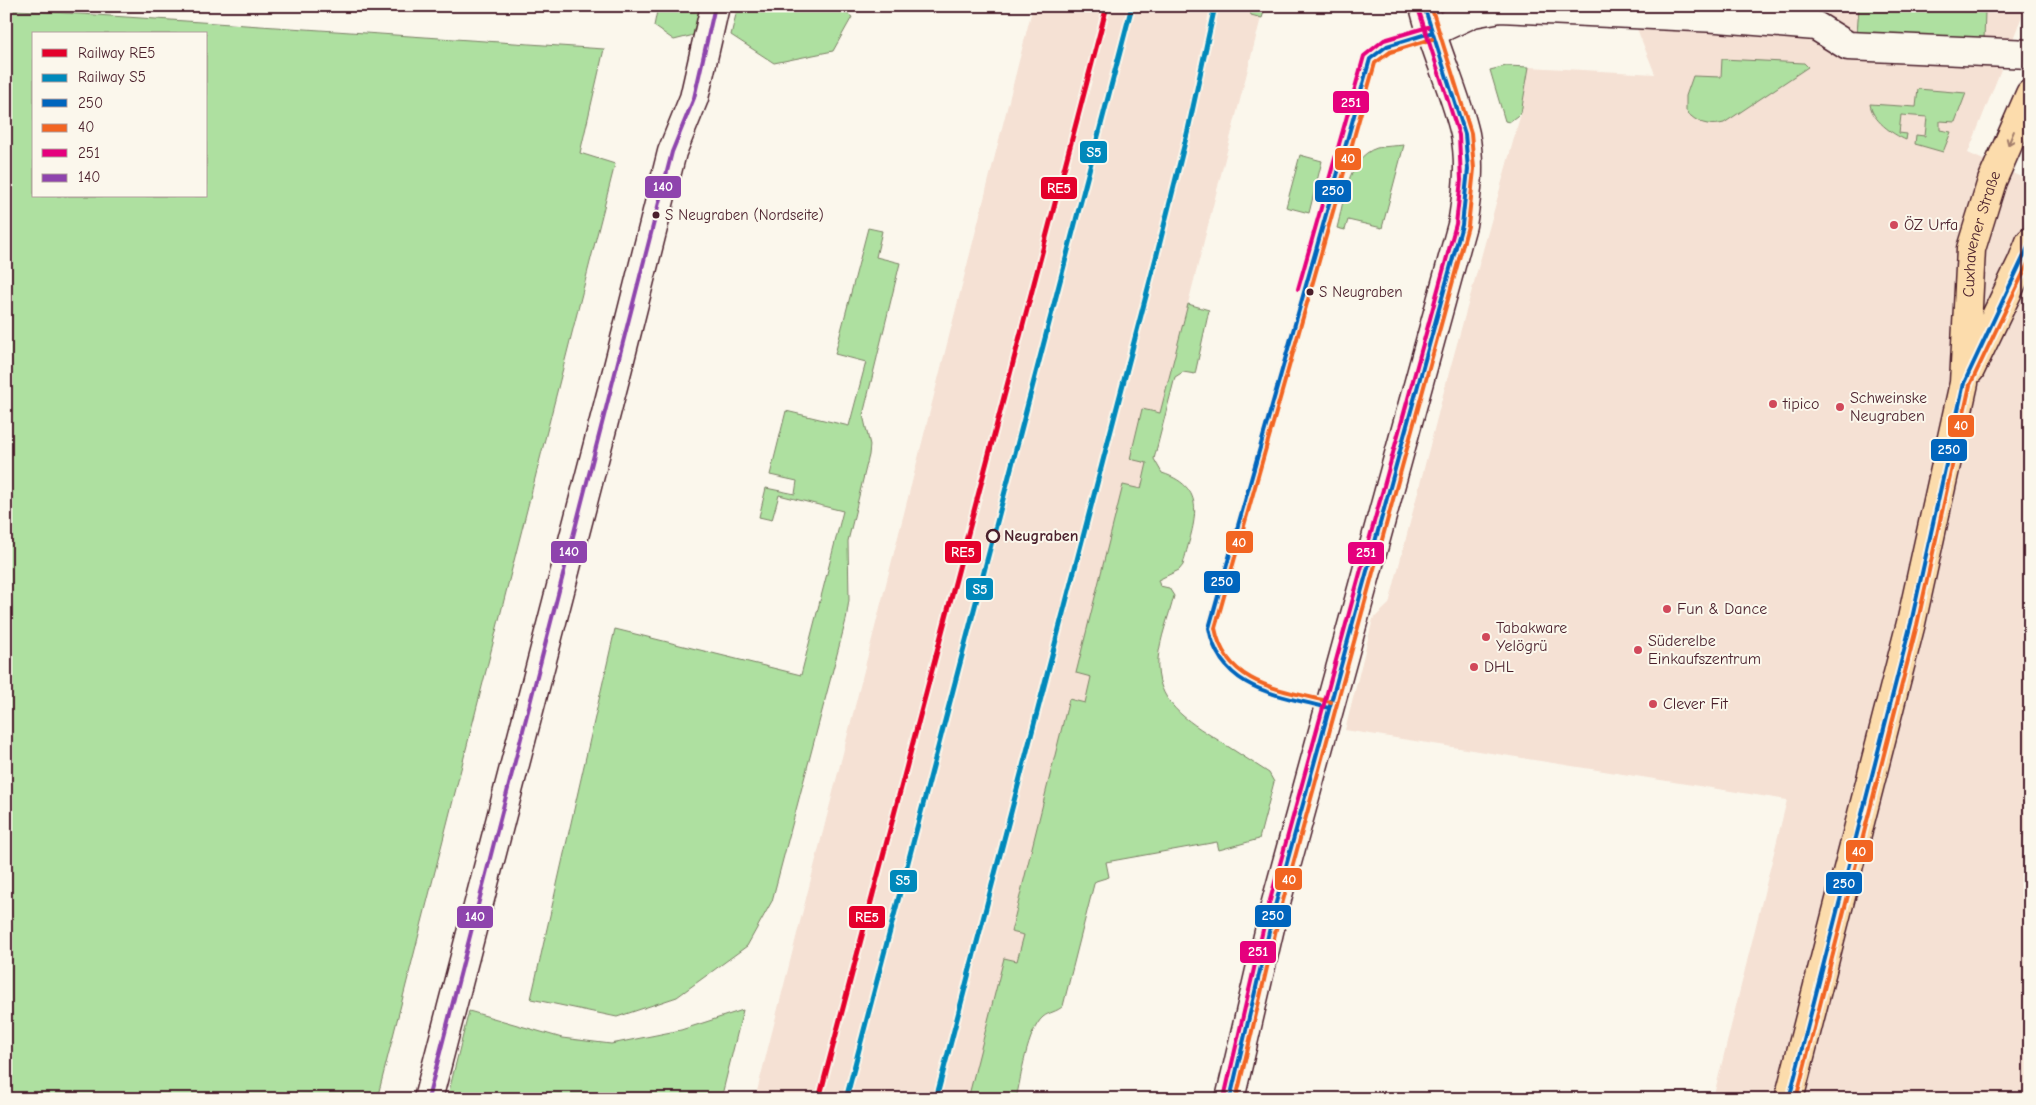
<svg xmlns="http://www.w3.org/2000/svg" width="2036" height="1105" font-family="'Comic Neue',sans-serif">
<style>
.built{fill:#f5e1d4}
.green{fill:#aee0a0;stroke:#7c8066;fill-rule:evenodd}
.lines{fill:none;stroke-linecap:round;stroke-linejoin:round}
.street-casing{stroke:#4a1f2b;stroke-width:31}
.primary-casing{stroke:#4a1f2b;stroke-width:31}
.street{stroke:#fbf7ec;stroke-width:28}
.primary{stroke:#fcdcac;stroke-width:28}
.bus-1-casing{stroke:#fbf7ec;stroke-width:8}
.bus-2-casing{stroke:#fbf7ec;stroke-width:8}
.bus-3-casing{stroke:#fbf7ec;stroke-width:8}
.bus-4-casing{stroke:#fbf7ec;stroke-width:8}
.bus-1{stroke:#0065bd;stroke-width:4}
.bus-2{stroke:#f26522;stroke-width:4}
.bus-3{stroke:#e5007d;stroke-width:4}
.bus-4{stroke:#8e44ad;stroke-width:4}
.rail-1-casing{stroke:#fbf7ec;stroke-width:9}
.rail-2-casing{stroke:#fbf7ec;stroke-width:9}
.rail-1{stroke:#e4002b;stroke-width:5}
.rail-2{stroke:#0089bb;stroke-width:5}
.oneway{stroke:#a37e6c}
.bus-dot{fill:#4a1f2b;stroke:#fbf7ec;stroke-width:2}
.poi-dot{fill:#d1495b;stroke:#fbf7ec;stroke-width:2}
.stop-dot{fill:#fbf7ec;stroke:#4a1f2b;stroke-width:2.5}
.labels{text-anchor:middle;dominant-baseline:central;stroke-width:4;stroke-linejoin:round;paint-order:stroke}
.bus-label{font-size:15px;fill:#4a1f2b;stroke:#fbf7ec;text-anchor:start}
.poi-label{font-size:16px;fill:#4a1f2b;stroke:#fbf7ec;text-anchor:start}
.street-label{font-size:16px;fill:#4a1f2b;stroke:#fbf7ec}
.stop-label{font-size:16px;font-weight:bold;fill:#4a1f2b;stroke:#fbf7ec;text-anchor:start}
.line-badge{stroke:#fbf7ec;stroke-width:2}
.badge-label{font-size:14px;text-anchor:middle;font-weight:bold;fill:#fff}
</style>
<rect width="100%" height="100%" fill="#fbf7ec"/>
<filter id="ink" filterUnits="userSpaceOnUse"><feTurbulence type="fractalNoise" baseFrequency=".02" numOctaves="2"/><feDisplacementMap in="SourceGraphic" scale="10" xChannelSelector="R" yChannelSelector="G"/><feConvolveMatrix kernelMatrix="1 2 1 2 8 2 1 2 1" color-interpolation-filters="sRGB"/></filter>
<g filter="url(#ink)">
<g class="built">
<polygon points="1033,6 1264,6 985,1099 755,1099"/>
<polygon points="1628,6 2026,6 1968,153 2030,181 2030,1099 1713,1099 1787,800 1345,730 1373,619 1389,604 1445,387 1521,113 1529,67 1655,74"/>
</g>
<g class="green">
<polygon points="658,6 704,6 698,34 674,40 654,26"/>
<polygon points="738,6 836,6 852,17 833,51 774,63 731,35"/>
<polygon points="1248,6 1266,6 1262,18 1251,15"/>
<polygon points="1859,6 1985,12 1984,40 1857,34"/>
<path d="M6 9 604 49 580 153 615 164 377 1099H6ZM34 34H206V196H34Z"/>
<path d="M1722 59 1804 63 1808 67 1724 123C1709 127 1696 123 1686 111V96L1693 76 1721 77Z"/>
<polygon points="1506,66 1529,67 1521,113 1509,122 1505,121 1490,70"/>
<path d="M1918 89 1966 93 1955 122 1940 121V130L1951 132 1943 152 1915 144 1916 135 1925 136 1927 117 1901 115 1899 133 1907 134 1906 140C1892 134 1872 120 1870 104L1916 107Z"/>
<path d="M1404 145 1382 228 1348 220 1345 230 1337 228C1344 202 1347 157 1377 148 1386 146 1395 146 1404 145Z"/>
<polygon points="1300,155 1322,161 1309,213 1286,207"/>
<polygon points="868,228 882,231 876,257 900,263 863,415 870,445 869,455 848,541 849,600 846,620 772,901 747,946 677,997 617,1017 531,999 615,629 801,675 843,511 779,495 772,520 759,517 766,488 795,494 797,481 770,475 786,411 849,426 866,362 835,354"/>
<path d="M1188 304 1209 310 1195 374 1183 372 1175 377 1154 459 1162 473C1212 489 1192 526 1183 565L1179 570 1158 580 1160 586 1169 588 1174 596C1169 616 1160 638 1158 659 1155 702 1186 720 1218 740 1235 751 1252 762 1269 773L1274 782 1259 839 1219 850 1217 842 1106 862 1109 877 1096 881 1094 884 1063 1006C1057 1012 1049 1012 1043 1017 1027 1031 1021 1078 1016 1099H968L1004 958 1017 961 1024 935 1011 932 1069 699 1085 703 1091 677 1076 673 1123 485 1141 489 1147 463 1130 459 1142 409 1160 413Z"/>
<polygon points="743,1010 721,1099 447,1099 469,1011 562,1038 611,1044 681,1030"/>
</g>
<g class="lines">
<g class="street-casing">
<g id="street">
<polyline points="1430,33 1473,13 1500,8 1718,18 1816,26 1848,46 2030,54"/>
<polyline points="428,1099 617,371 672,152 694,98 715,6"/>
<path d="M1230 1099 1275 906 1462 225C1467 195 1471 165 1465 134 1455 90 1434 50 1424 6"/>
</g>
</g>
<g class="primary-casing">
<g id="primary">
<polyline points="1970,370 2022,262 2030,242"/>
<path id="s1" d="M1789 1099 1911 623 1964 383 1971 249 1992 181 2030 94"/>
</g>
</g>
<use href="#street" class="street"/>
<use href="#primary" class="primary"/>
<g class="bus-1-casing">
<g id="bus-1">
<path d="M1329 708C1278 695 1220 690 1209 628L1370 59 1387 46 1430 33"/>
<polyline points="1230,1099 1275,906 1462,225 1468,169 1465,134 1424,6"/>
<polyline points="1789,1099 1911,623 1964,383 2030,243"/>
</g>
</g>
<g class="bus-2-casing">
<g id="bus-2">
<path d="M1331 702C1283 690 1226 686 1215 628L1375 63 1390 52 1432 39"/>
<polyline points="1236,1099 1281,908 1468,226 1474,169 1471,133 1431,6"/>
<polyline points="1796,1099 1917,625 1970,385 2030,259"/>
</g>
</g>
<g class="bus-3-casing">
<g id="bus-3">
<polyline points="1298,289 1364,56 1384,40 1428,27"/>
<polyline points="1224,1098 1269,904 1456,224 1461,180 1459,135 1418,8"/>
</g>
</g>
<g class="bus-4-casing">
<polyline id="bus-4" points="428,1099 672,152 694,98 715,6"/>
</g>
<use href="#bus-1" class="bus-1"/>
<use href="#bus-2" class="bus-2"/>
<use href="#bus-3" class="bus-3"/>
<use href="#bus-4" class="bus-4"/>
<g class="rail-1-casing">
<polyline id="rail-1" points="819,1099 1107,6"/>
</g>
<g class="rail-2-casing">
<g id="rail-2">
<polyline points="846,1099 1132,6"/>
<polyline points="936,1099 1157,254 1188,130 1215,6"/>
</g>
</g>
<use href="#rail-1" class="rail-1"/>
<use href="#rail-2" class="rail-2"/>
</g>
<defs><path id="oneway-shaft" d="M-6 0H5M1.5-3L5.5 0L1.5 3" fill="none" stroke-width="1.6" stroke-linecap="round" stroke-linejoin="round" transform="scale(1.25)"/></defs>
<use class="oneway" href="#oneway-shaft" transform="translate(2011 138) rotate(113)"/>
</g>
<g class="bus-dot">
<circle cx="656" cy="215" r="4.5"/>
<circle cx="1310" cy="292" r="4.5"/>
</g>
<g class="poi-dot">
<circle cx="1894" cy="225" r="5"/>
<circle cx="1773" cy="404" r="5"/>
<circle cx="1840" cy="407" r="5"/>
<circle cx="1667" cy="609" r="5"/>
<circle cx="1486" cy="637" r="5"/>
<circle cx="1638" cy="650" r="5"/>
<circle cx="1474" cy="667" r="5"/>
<circle cx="1653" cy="704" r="5"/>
</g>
<circle class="stop-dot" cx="993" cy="536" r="6"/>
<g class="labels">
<g class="bus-label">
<text x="665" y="215">S Neugraben (Nordseite)</text>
<text x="1319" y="292">S Neugraben</text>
</g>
<g class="poi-label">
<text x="1904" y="225">ÖZ Urfa</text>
<text x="1850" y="398">Schweinske<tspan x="1850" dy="18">Neugraben</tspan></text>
<text x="1783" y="404">tipico</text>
<text x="1677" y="609">Fun &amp; Dance</text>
<text x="1496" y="628">Tabakware<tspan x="1496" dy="18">Yelögrü</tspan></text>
<text x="1648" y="641">Süderelbe<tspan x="1648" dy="18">Einkaufszentrum</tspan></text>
<text x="1484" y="667">DHL</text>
<text x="1663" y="704">Clever Fit</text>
</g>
<g class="street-label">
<text stroke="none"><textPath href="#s1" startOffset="888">Cuxhavener Straße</textPath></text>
</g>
<g class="stop-label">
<text x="1004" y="536">Neugraben</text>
</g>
</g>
<g class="line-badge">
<rect x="1332" y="90" width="38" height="24" rx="5" fill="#e5007d"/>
<rect x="1079" y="140" width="29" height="24" rx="5" fill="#0089bb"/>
<rect x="1334" y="147" width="28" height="24" rx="5" fill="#f26522"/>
<rect x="644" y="175" width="38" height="24" rx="5" fill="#8e44ad"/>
<rect x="1040" y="176" width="38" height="24" rx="5" fill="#e4002b"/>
<rect x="1314" y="179" width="38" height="24" rx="5" fill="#0065bd"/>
<rect x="1947" y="414" width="28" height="24" rx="5" fill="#f26522"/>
<rect x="1930" y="438" width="38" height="24" rx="5" fill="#0065bd"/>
<rect x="1225" y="530" width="29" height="24" rx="5" fill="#f26522"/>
<rect x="550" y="540" width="38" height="24" rx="5" fill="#8e44ad"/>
<rect x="944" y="540" width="38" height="24" rx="5" fill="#e4002b"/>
<rect x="1347" y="541" width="38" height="24" rx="5" fill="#e5007d"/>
<rect x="1203" y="570" width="38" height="24" rx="5" fill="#0065bd"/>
<rect x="965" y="577" width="29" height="24" rx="5" fill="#0089bb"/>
<rect x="1845" y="839" width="29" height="24" rx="5" fill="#f26522"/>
<rect x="1274" y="867" width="29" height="24" rx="5" fill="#f26522"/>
<rect x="889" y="869" width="29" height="24" rx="5" fill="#0089bb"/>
<rect x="1825" y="871" width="38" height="24" rx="5" fill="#0065bd"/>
<rect x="1254" y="904" width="38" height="24" rx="5" fill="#0065bd"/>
<rect x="456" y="905" width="38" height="24" rx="5" fill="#8e44ad"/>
<rect x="848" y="905" width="38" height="24" rx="5" fill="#e4002b"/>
<rect x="1239" y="940" width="38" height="24" rx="5" fill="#e5007d"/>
</g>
<g class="badge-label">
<text x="1351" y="107">251</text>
<text x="1094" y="157">S5</text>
<text x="1348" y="163">40</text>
<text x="663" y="191">140</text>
<text x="1059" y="193">RE5</text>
<text x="1333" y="195">250</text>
<text x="1961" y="430">40</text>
<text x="1949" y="454">250</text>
<text x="1239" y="547">40</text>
<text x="569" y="556">140</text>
<text x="963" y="557">RE5</text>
<text x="1366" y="557">251</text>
<text x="1222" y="586">250</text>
<text x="980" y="594">S5</text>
<text x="1859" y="856">40</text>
<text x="1289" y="884">40</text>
<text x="903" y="885">S5</text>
<text x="1844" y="888">250</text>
<text x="1273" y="920">250</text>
<text x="475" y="921">140</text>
<text x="867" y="922">RE5</text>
<text x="1258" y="956">251</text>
</g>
<rect width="2036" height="1105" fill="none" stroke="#fbf7ec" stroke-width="25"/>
<rect x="12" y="12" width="2011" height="1080" fill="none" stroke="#4a1f2b" stroke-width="2" filter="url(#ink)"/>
<rect x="32" y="32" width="175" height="165" fill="#fbf7ec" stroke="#b4a19f"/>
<rect x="42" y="49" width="25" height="8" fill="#e4002b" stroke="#b4a19f"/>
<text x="78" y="58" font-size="15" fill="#4a1f2b">Railway RE5</text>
<rect x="42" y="74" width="25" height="8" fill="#0089bb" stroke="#b4a19f"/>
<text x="78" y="82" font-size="15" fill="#4a1f2b">Railway S5</text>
<rect x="42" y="99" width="25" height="8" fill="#0065bd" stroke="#b4a19f"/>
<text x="78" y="108" font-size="15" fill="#4a1f2b">250</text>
<rect x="42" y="124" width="25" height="8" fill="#f26522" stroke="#b4a19f"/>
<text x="78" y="132" font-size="15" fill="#4a1f2b">40</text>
<rect x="42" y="149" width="25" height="8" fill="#e5007d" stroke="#b4a19f"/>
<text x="78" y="158" font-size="15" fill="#4a1f2b">251</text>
<rect x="42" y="174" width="25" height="8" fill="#8e44ad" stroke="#b4a19f"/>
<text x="78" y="182" font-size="15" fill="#4a1f2b">140</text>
</svg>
